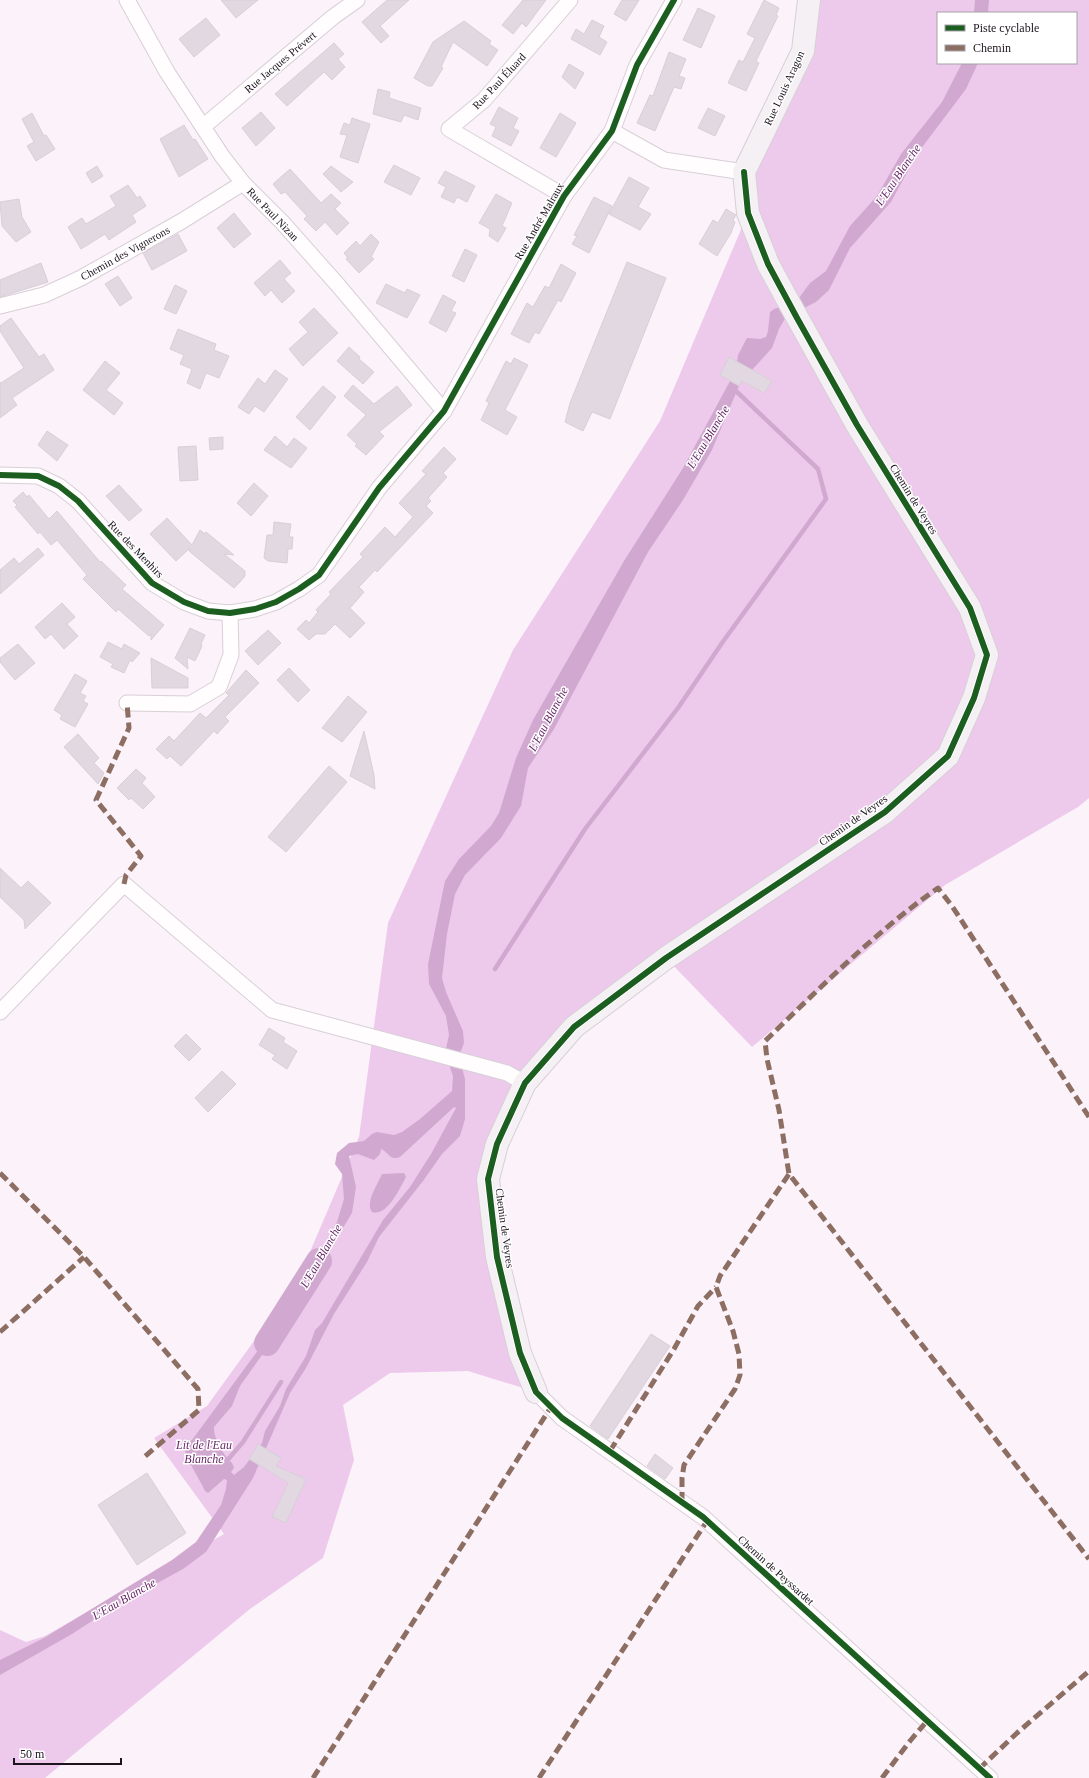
<svg xmlns="http://www.w3.org/2000/svg" width="1089" height="1778" font-family="Georgia,serif">
<style>
.forest{fill:#edcaec;fill-rule:evenodd}
.water{fill:#d1a9d0;fill-rule:evenodd}
.lines{fill:none;stroke-linecap:round;stroke-linejoin:round}
.stream{stroke:#d1a9d0;stroke-width:4.5}
.river{stroke:#d1a9d0;stroke-width:26}
.building{fill:#e1d8e1;stroke:#d8cfd7}
.street-casing{stroke:#d8cfd7;stroke-width:17}
.secondary-casing{stroke:#d8cfd7;stroke-width:24}
.street{stroke:#fffdfe;stroke-width:15}
.secondary{stroke:#f4f0f4;stroke-width:22}
.quiet{stroke:#8d6e63;stroke-width:5;stroke-dasharray:10 5;stroke-linecap:butt}
.cycleway-casing{stroke:#fff;stroke-width:8}
.cycleway{stroke:#1b5e20;stroke-width:6}
.labels{text-anchor:middle;dominant-baseline:central;stroke-width:3;stroke-linejoin:round;paint-order:stroke}
.street-label{font-size:11px;fill:#1d141d;stroke:#fff}
.water-label{font-size:12px;font-style:italic;fill:#682869;stroke:#fff}
</style>
<rect width="100%" height="100%" fill="#fcf2fa"/>
<path class="forest" d="M809 0H1089V798L1078 807 945 885 752 1047 666 958 525 1084 488 1179 536 1392 468 1371 390 1373 343 1405 354 1460 323 1558 250 1609 45 1778H0V1630L26 1642 45 1636 224 1534 154 1438 207 1406 298 1280 359 1137 388 923 513 650 660 421 748 213 744 172 803 51ZM938 13H1076V63H938Z"/>
<g class="water">
<polygon points="975,0 989,0 988,13 974,13"/>
<polygon points="962,63 978,63 966,89 917,154 891,202 850,248 829,290 816,302 786,317 779,329 772,348 752,370 737,362 738,355 747,338 760,339 766,337 768,331 770,312 774,309 796,302 810,283 826,271 850,226 877,196 901,154 942,102"/>
<path d="M730 381 739 386 712 450 683 500 648 552 554 729 528 768 521 806 501 838 465 875 455 894 447 934 442 978 446 992 463 1031 464 1043 459 1056 465 1079V1119L460 1136 442 1154 423 1181 379 1237 367 1262 334 1314 306 1368 290 1393 253 1478 206 1552 183 1569 112 1608 72 1634 0 1675V1660L44 1638 172 1560 196 1542 221 1505 226 1489 227 1480 224 1479 208 1493 205 1491C201 1481 186 1459 185 1451L181 1448 183 1444 192 1440 292 1304 306 1278 317 1263 337 1222 344 1199 342 1174 335 1164 337 1153 349 1143 364 1141 372 1134 377 1132 394 1135 402 1132 420 1119 452 1091 453 1076 445 1053 449 1035 446 1016 429 984 428 964 445 881 459 859 491 826 499 813 516 758 533 720 624 561 683 468ZM454 1107 456 1108 431 1154 410 1187 383 1220 322 1323 315 1330 306 1356 286 1389 280 1406 265 1431 262 1443 244 1467 234 1475 231 1472 234 1468C233 1462 228 1460 225 1455 220 1448 213 1435 214 1427L232 1406 240 1386 287 1320 352 1213 356 1187 349 1156 358 1154 374 1160 380 1154 381 1149C390 1153 389 1161 400 1157Z"/>
<path d="M404 1173 406 1177C400 1188 387 1217 372 1212 365 1202 378 1184 382 1174Z"/>
</g>
<g class="lines">
<g class="stream">
<polyline points="495,969 585,829 678,708 722,643 826,499 818,469 736,391"/>
<polyline points="225,1463 243,1442 281,1382"/>
</g>
<polyline class="river" points="267,1343 319,1261"/>
</g>
<g class="building">
<polygon points="221,0 258,0 236,18"/>
<polygon points="387,0 409,0 380,26 389,36 381,43 362,22"/>
<polygon points="523,0 546,0 526,27 522,23 513,34 502,25"/>
<polygon points="622,0 639,0 626,21 614,14"/>
<polygon points="764,0 779,8 776,15 778,16 756,61 759,63 746,91 728,83 739,60 743,62 755,38 747,34"/>
<polygon points="698,8 715,16 701,48 683,40"/>
<polygon points="206,18 220,35 194,57 179,39"/>
<polygon points="592,20 604,26 599,37 607,42 600,55 571,39 576,29 584,34"/>
<polygon points="464,21 491,41 489,44 498,50 487,66 453,42 441,67 443,68 432,86 428,86 414,78 433,42"/>
<polygon points="334,43 344,54 338,59 345,67 332,80 324,72 287,106 275,94"/>
<polygon points="669,52 686,59 679,76 685,78 681,89 674,87 655,131 637,123 650,95 653,96"/>
<polygon points="569,64 584,73 575,89 562,77"/>
<polygon points="378,89 390,92 389,98 421,108 418,120 404,115 401,122 373,114"/>
<polygon points="499,107 518,118 513,128 519,131 511,146 492,136 496,127 490,124"/>
<polygon points="708,108 725,116 715,136 698,128"/>
<polygon points="261,112 275,128 256,146 242,128"/>
<polygon points="32,113 44,136 46,135 55,149 36,161 27,146 34,142 22,119"/>
<polygon points="560,113 576,123 556,157 540,148"/>
<polygon points="352,118 370,124 358,163 340,157 347,135 340,134 344,123 350,125"/>
<polygon points="184,125 193,140 195,139 208,159 179,177 160,139"/>
<polygon points="394,165 420,178 411,195 384,182"/>
<polygon points="97,166 103,176 92,183 86,173"/>
<polygon points="331,166 353,182 341,192 323,174"/>
<polygon points="290,169 321,203 331,194 341,203 335,209 349,223 337,235 325,222 316,231 304,219 307,216 285,192 281,194 273,184"/>
<polygon points="445,171 475,186 467,202 457,197 454,203 441,197 446,187 438,183"/>
<polygon points="629,177 649,188 638,207 651,214 640,230 609,214"/>
<polygon points="128,185 137,198 140,196 146,206 132,215 136,222 109,240 105,234 81,249 68,227 82,218 86,224 116,206 110,196"/>
<polygon points="496,194 512,203 502,226 506,228 498,242 489,236 490,229 479,223"/>
<polygon points="594,197 612,206 589,253 572,244 577,236 574,235"/>
<polygon points="19,199 22,217 31,232 16,242 2,226 0,202"/>
<polygon points="726,209 736,215 733,220 735,222 731,233 717,256 699,244 713,220 718,223"/>
<polygon points="234,213 251,234 234,248 217,228"/>
<polygon points="178,234 187,251 152,270 143,253"/>
<polygon points="371,234 379,242 371,257 374,259 359,273 346,259 348,258 344,253 356,241 360,246"/>
<polygon points="465,249 477,255 464,282 452,276"/>
<polygon points="280,260 291,273 284,279 295,291 282,303 271,290 265,296 254,283"/>
<polygon points="627,262 666,278 610,419 592,412 583,431 565,422 570,403"/>
<polygon points="41,263 48,282 0,297 0,280"/>
<polygon points="561,264 576,273 561,302 558,300 539,334 535,332 529,343 511,334 527,303 533,307 545,286 549,288"/>
<polygon points="118,276 132,298 120,306 105,284"/>
<polygon points="386,284 405,293 407,289 420,295 407,318 376,303"/>
<polygon points="175,285 187,291 176,314 164,309"/>
<polygon points="443,295 456,302 451,311 456,313 446,332 429,323"/>
<polygon points="314,308 338,333 303,366 289,349 308,332 299,322"/>
<polygon points="11,318 39,357 44,354 54,370 12,398 17,405 0,418 0,382 1,383 24,368 0,331 0,326"/>
<polygon points="178,329 216,344 214,350 229,356 219,378 206,373 200,389 187,383 192,369 180,364 184,355 170,349"/>
<polygon points="349,347 360,357 359,359 374,372 363,384 337,361"/>
<polygon points="729,357 772,381 764,393 742,381 739,386 720,375"/>
<polygon points="514,358 528,365 505,410 517,417 507,435 481,420 489,403 486,401 506,361 511,364"/>
<polygon points="105,361 120,373 106,390 123,403 114,415 83,390"/>
<polygon points="275,370 288,379 264,412 255,406 249,414 238,407 258,378 265,384"/>
<polygon points="353,385 374,404 397,386 412,405 379,432 384,436 366,455 355,446 357,444 347,435 366,415 344,396"/>
<polygon points="323,386 336,397 310,430 296,417"/>
<polygon points="47,431 68,445 57,461 38,445"/>
<polygon points="275,436 287,447 294,438 307,448 291,468 264,450"/>
<polygon points="223,437 223,449 210,450 209,438"/>
<polygon points="196,446 198,480 180,481 178,447"/>
<polygon points="444,447 456,459 443,473 447,477 428,498 431,501 426,506 433,513 377,572 375,570 359,587 364,592 350,608 365,623 350,638 335,624 325,634 316,634 309,640 297,629 306,620 309,623 318,612 316,610 331,594 329,592 363,557 360,554 385,527 395,537 413,517 399,503 426,474 422,471"/>
<polygon points="254,483 268,496 251,516 237,503"/>
<polygon points="119,485 142,510 129,521 106,496"/>
<polygon points="23,492 27,497 29,495 49,519 57,511 100,562 101,561 126,585 122,589 164,625 151,640 151,634 149,636 118,609 116,612 83,579 87,575 57,540 51,545 40,532 38,534 15,507 17,505 13,501"/>
<polygon points="167,518 192,545 200,530 205,534 206,532 234,555 224,554 245,571 245,576 239,583 234,588 189,551 190,548 176,561 150,534"/>
<polygon points="274,522 291,524 289,537 293,537 292,549 288,549 287,563 268,561 264,558 267,535 273,535"/>
<polygon points="38,548 44,555 0,594 0,570 14,558 19,564"/>
<polygon points="62,603 75,617 67,624 78,636 64,649 51,634 45,639 35,627"/>
<polygon points="190,628 205,635 201,644 202,646 195,661 187,657 188,669 175,658"/>
<polygon points="268,630 281,643 258,665 245,651"/>
<polygon points="108,642 122,649 124,644 140,653 132,662 130,660 124,673 111,667 113,664 100,657"/>
<polygon points="18,644 35,663 15,680 0,662 0,658"/>
<polygon points="151,658 188,678 188,688 152,688"/>
<polygon points="289,668 310,690 298,702 277,680"/>
<polygon points="246,670 259,683 225,717 229,721 217,734 214,731 181,766 170,756 167,759 156,749 169,736 174,741 200,713 206,718 229,695 226,693"/>
<polygon points="75,674 87,681 80,693 86,696 83,701 88,704 75,727 60,719 62,715 54,710"/>
<polygon points="348,696 367,712 342,742 322,728"/>
<polygon points="364,731 374,775 375,789 350,776"/>
<polygon points="78,734 99,758 94,763 104,773 98,784 64,747"/>
<polygon points="329,766 347,782 286,852 268,837"/>
<polygon points="136,769 146,778 142,783 155,797 143,809 131,798 129,800 117,788"/>
<polygon points="0,868 21,888 28,881 51,903 25,929 24,920 0,897"/>
<polygon points="269,1028 285,1038 283,1042 297,1051 287,1069 272,1059 275,1055 259,1045"/>
<polygon points="186,1034 201,1049 189,1061 174,1046"/>
<polygon points="222,1071 236,1084 208,1112 195,1098"/>
<polygon points="651,1334 670,1346 608,1439 590,1426"/>
<polygon points="258,1444 281,1458 276,1466 306,1479 286,1523 272,1517 288,1483 249,1459"/>
<polygon points="655,1454 673,1468 665,1479 647,1466"/>
<polygon points="147,1473 186,1533 137,1565 98,1505"/>
</g>
<g class="lines">
<g class="street-casing">
<g id="street">
<polyline points="127,0 167,72 222,156 243,183 282,222 337,284 444,411"/>
<polyline points="204,126 333,17 357,0"/>
<polyline points="612,131 664,160 744,172"/>
<polyline points="564,196 449,129 484,100 570,0"/>
<polyline points="0,306 44,295 81,278 182,221 243,183"/>
<polyline points="0,475 38,476 59,486 78,501 152,583 184,602 208,611 230,613 255,609 276,602 299,589 319,575 379,488 444,411 564,196 612,131 637,65 674,0"/>
<polyline points="127,703 190,704 219,687 231,655 230,613"/>
<polyline points="0,1012 124,884 272,1010 507,1073 525,1083"/>
<polyline points="536,1392 562,1418 703,1517 990,1778"/>
</g>
</g>
<g class="secondary-casing">
<polyline id="secondary" points="536,1392 520,1353 497,1257 488,1179 497,1144 525,1083 574,1027 666,958 885,812 948,756 974,698 987,655 970,608 857,425 787,299 768,264 748,213 744,172 803,51 809,0"/>
</g>
<use href="#street" class="street"/>
<use href="#secondary" class="secondary"/>
<g class="quiet">
<polyline points="124,884 126,875 141,856 96,800 129,728 127,703"/>
<path d="M1089 1117 952 906 938 888C875 932 820 988 765 1041L767 1059 779 1110 789 1174 1089 1559"/>
<polyline points="0,1173 84,1257 198,1389 199,1410 143,1458"/>
<polyline points="0,1332 84,1257"/>
<polyline points="610,1451 674,1349 698,1306 716,1287"/>
<polyline points="682,1502 682,1478 684,1465 735,1389 740,1375 739,1354 733,1331 716,1287 720,1276 789,1174"/>
<polyline points="979,1769 1017,1733 1089,1671"/>
<polyline points="313,1778 551,1407"/>
<polyline points="539,1778 705,1524"/>
<polyline points="882,1778 910,1741 927,1721"/>
</g>
<g class="cycleway-casing">
<g id="cycleway">
<polyline points="744,172 748,213 768,264 797,318 857,425 970,608 987,655 974,698 948,756 885,812 666,958 574,1027 525,1083 497,1144 488,1179 497,1257 520,1353 536,1392 562,1418 703,1517 990,1778"/>
<polyline points="0,475 38,476 59,486 78,501 152,583 184,602 208,611 230,613 255,609 276,602 299,589 319,575 379,488 444,411 564,196 612,131 637,65 674,0"/>
</g>
</g>
<use href="#cycleway" class="cycleway"/>
</g>
<g class="labels">
<g class="street-label">
<text transform="translate(280 62) rotate(-40)">Rue Jacques Prévert</text>
<text transform="translate(499 81) rotate(-47)">Rue Paul Éluard</text>
<text transform="translate(784 88) rotate(-65)">Rue Louis Aragon</text>
<text transform="translate(273 214) rotate(46)">Rue Paul Nizan</text>
<text transform="translate(539 221) rotate(-60)">Rue André Malraux</text>
<text transform="translate(125 253) rotate(-29)">Chemin des Vignerons</text>
<text transform="translate(914 499) rotate(58)">Chemin de Veyres</text>
<text transform="translate(136 549) rotate(46)">Rue des Menhirs</text>
<text transform="translate(853 820) rotate(-35)">Chemin de Veyres</text>
<text transform="translate(505 1228) rotate(82)">Chemin de Veyres</text>
<text transform="translate(776 1570) rotate(42)">Chemin de Peyssardet</text>
</g>
<g class="water-label">
<text transform="translate(898 175) rotate(-56)">L'Eau Blanche</text>
<text transform="translate(708 437) rotate(-59)">L'Eau Blanche</text>
<text transform="translate(548 719) rotate(-62)">L'Eau Blanche</text>
<text transform="translate(321 1256) rotate(-60)">L'Eau Blanche</text>
<text x="204" y="1445">Lit de l'Eau<tspan x="204" dy="14">Blanche</tspan></text>
<text transform="translate(124 1599) rotate(-30)">L'Eau Blanche</text>
</g>
</g>
<rect x="937" y="12" width="140" height="52" fill="#ffffff" stroke="#a5a1a5"/>
<rect x="945" y="25" width="20" height="6" fill="#1b5e20" stroke="#a5a1a5"/>
<text x="973" y="32" font-size="12" fill="#1d141d">Piste cyclable</text>
<rect x="945" y="45" width="20" height="6" fill="#8d6e63" stroke="#a5a1a5"/>
<text x="973" y="52" font-size="12" fill="#1d141d">Chemin</text>
<path d="M14 1758v6h107v-6" fill="none" stroke="#1d141d" stroke-width="2"/>
<text x="20" y="1758" font-size="12" fill="#1d141d" stroke="#ffffff" stroke-width="3" paint-order="stroke">50 m</text>
</svg>
